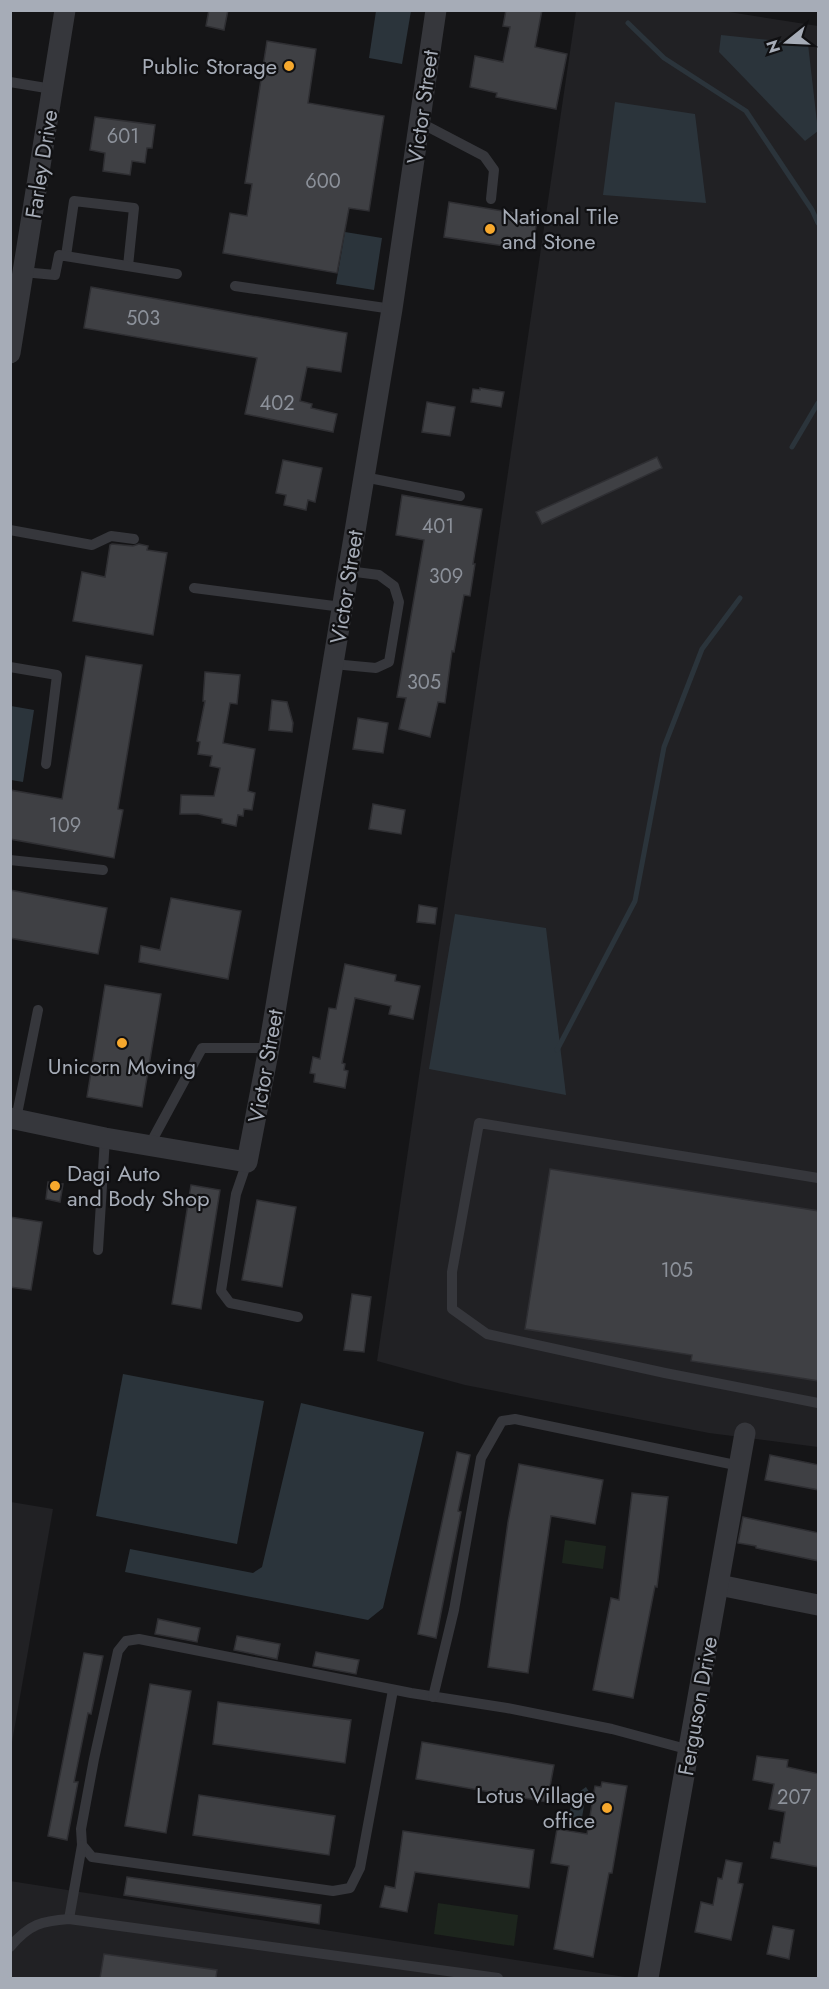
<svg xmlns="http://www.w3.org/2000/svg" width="829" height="1989" font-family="Jost,sans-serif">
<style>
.built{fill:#212124}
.green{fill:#1d251d}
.water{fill:#2b343b}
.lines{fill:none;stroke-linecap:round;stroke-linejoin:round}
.stream{stroke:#2b343b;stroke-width:5}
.building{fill:#3f4044;stroke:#2f2f33;stroke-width:1.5}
.service{stroke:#36373c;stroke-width:10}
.minor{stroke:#36373c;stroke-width:21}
.poi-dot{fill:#f6a82d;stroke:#101012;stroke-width:2}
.labels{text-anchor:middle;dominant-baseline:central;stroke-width:4.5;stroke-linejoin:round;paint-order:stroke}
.number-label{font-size:20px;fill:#8c919a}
.poi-label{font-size:22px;fill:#a6acb7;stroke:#101012;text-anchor:end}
.street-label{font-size:22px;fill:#a6acb7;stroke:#101012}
</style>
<rect width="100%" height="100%" fill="#151517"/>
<g class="built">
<polygon points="576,11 723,11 818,26 818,1447 709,1433 465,1385 377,1361"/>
<polygon points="11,1502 53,1509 11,1748 10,1502"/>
<polygon points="10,1881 625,1977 11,1978"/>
</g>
<g class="green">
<polygon points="565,1540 606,1546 603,1569 562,1563"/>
<polygon points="438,1903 518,1915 514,1946 434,1934"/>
</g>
<g class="water">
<polygon points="376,11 411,11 402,64 369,58"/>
<polygon points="721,35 808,44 818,131 805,141 719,52"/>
<polygon points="615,102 695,114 706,203 603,195"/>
<polygon points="345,232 382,238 374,290 336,284"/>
<polygon points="11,706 34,710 23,782 11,780"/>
<polygon points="455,914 546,928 566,1095 429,1069"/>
<polygon points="123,1374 264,1401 237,1544 96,1516"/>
<polygon points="301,1403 424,1432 383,1608 368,1620 125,1572 130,1549 253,1573 262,1567"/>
<polygon points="586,1787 591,1795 585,1800 580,1829 568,1827 572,1797"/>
</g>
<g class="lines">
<g class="stream">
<polyline points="628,23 664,58 746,111 812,210 818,223"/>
<polyline points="792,447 818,403"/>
<polyline points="557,1050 635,901 664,747 702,649 740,598"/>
</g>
</g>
<g class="building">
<polygon points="209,10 228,10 224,30 206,26"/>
<polygon points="506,10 542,10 535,47 567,54 556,109 496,97 497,93 470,87 475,56 503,62 510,27 503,26"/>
<polygon points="267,41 316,49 308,103 384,116 369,211 349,208 337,273 223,253 230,213 247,216 252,184 245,183"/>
<polygon points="95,117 155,125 152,148 147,148 145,163 132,161 130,175 103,171 105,153 90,150"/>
<polygon points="449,202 515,213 515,216 537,220 532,250 444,237"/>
<polygon points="91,287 347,333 341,372 307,367 300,401 312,404 311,408 337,414 333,432 245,414 257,358 84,328"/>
<polygon points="480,388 504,392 501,407 471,402 473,389 480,390"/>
<polygon points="427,402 455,407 450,436 422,432"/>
<polygon points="657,457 662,468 542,524 536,512"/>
<polygon points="283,460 322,468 315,502 308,500 306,510 284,505 286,495 276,493"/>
<polygon points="402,495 482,509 473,564 475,564 470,596 464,595 454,652 452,651 445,703 438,702 430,737 399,729 406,698 397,697 424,540 396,535"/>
<polygon points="112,544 133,546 139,544 148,546 147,550 167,553 153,635 73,621 82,572 105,577 110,545"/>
<polygon points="86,656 142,665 118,809 123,810 114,858 10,839 10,790 62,799"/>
<polygon points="205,672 240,675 237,704 230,703 223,743 255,749 248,791 255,793 252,810 244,809 243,816 238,815 236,826 222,823 222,819 198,814 180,814 181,795 214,796 220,768 210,766 212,756 198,754 200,742 197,741 205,701 203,701"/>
<polygon points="272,700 287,702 293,723 292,732 269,730"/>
<polygon points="358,718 388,723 383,753 353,749"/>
<polygon points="373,804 405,810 401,834 369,829"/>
<polygon points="10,890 107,908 98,954 10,938"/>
<polygon points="171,898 241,911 228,979 139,962 141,946 160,950"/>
<polygon points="419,905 437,908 435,924 417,922"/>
<polygon points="345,964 396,975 395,981 420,986 413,1019 389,1014 391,1006 355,998 342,1063 345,1064 344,1070 348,1071 345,1088 314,1082 315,1074 310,1073 313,1057 320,1059 329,1008 336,1009"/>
<polygon points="105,985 161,994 142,1107 87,1097"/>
<polygon points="550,1169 819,1211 819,1381 691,1361 692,1355 525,1329"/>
<polygon points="48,1182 63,1184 60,1202 46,1199"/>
<polygon points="191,1185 220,1190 201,1309 172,1304"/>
<polygon points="257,1200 296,1207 282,1287 242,1280"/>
<polygon points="10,1217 42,1222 31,1290 10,1287"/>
<polygon points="352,1294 371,1297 364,1352 344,1350"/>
<polygon points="457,1452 470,1455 458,1511 461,1512 436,1638 418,1634"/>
<polygon points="770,1455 819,1465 819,1490 765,1480"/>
<polygon points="519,1464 603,1480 595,1524 551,1516 528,1673 488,1667 508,1522"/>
<polygon points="632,1493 668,1497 657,1587 655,1586 633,1698 593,1690 611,1598 619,1600"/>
<polygon points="743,1517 819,1533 819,1561 756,1548 756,1546 738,1543"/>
<polygon points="158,1619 200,1628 197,1642 155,1634"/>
<polygon points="237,1636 280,1644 277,1659 234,1650"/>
<polygon points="316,1652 359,1660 356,1674 313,1666"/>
<polygon points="84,1653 103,1656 91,1714 88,1713 74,1782 78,1782 67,1840 48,1836"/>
<polygon points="150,1684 191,1691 166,1833 125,1826"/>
<polygon points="218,1702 351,1720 345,1763 213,1744"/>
<polygon points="422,1742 554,1765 547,1802 416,1779"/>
<polygon points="757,1756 788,1760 787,1767 819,1774 819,1867 771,1858 774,1842 780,1843 785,1812 769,1809 774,1784 753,1780"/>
<polygon points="602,1782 627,1786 612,1873 609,1873 593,1957 554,1949 569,1866 551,1863 557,1829 587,1834 595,1786 601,1787"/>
<polygon points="199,1795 335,1816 329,1855 193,1835"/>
<polygon points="403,1831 534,1850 529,1888 415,1872 407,1912 380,1907 385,1886 395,1888"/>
<polygon points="726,1860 742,1863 738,1883 743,1884 731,1940 695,1932 701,1902 713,1905 718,1878 722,1879"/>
<polygon points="127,1877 321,1905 319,1924 124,1895"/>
<polygon points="773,1926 794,1930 789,1959 767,1954"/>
<polygon points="104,1954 217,1970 216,1978 100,1978"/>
</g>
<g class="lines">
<g class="service">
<polyline points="10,82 52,89"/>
<polyline points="419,122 484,156 494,170 491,199"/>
<polyline points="66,256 74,201 134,208 128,266"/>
<polyline points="23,272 55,275 59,255 177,274"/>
<polyline points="235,286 392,309"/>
<polyline points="364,477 460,496"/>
<polyline points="10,530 92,545 111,536 134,539"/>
<polyline points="194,588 342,607"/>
<polyline points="333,664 376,668 389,662 399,602 394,586 379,575 348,571"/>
<polyline points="10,667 57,675 46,764"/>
<polyline points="10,860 103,870"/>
<polyline points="16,1119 38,1010"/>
<polyline points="149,1146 202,1048 269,1048"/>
<polyline points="247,1162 236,1194 221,1291 230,1303 298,1317"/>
<polyline points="818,1178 479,1123 452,1272 452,1309 487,1334 665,1373 818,1403"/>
<polyline points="98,1250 105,1138"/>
<polyline points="393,1690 360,1868 350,1888 333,1891 92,1857 82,1845 81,1829 94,1759 118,1651 126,1641 139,1639 411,1693 507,1708 612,1729 690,1750"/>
<polyline points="433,1697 454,1610 481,1458 502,1421 515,1419 740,1466"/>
<polyline points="69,1919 82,1845"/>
<path d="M10 1947C29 1924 42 1921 69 1919L498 1978"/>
</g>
<g class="minor">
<polyline points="10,353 65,10"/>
<polyline points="10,1118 105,1138 247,1162 269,1048 392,309 436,10"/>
<polyline points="719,1585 818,1605"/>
<polyline points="648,1978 745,1433"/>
</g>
</g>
<g class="poi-dot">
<circle cx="289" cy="66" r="6"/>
<circle cx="490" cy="229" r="6"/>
<circle cx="122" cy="1043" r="6"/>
<circle cx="55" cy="1186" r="6"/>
<circle cx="607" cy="1808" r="6"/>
</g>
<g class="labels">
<g class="number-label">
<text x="123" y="136">601</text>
<text x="323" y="181">600</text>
<text x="143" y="318">503</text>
<text x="277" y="403">402</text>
<text x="438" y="526">401</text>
<text x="446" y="576">309</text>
<text x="424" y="682">305</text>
<text x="65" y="825">109</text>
<text x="677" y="1270">105</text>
<text x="794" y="1797">207</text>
</g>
<g class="poi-label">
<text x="277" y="66">Public Storage</text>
<text x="502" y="216" text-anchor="start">National Tile<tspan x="502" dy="25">and Stone</tspan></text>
<text x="122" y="1066" text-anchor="middle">Unicorn Moving</text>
<text x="67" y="1173" text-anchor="start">Dagi Auto<tspan x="67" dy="25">and Body Shop</tspan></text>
<text x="595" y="1795">Lotus Village<tspan x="595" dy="25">office</tspan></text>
</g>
<g class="street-label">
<text transform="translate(422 107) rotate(-82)">Victor Street</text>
<text transform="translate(41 164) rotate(-81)">Farley Drive</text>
<text transform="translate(346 587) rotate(-81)">Victor Street</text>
<text transform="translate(265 1066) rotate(-80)">Victor Street</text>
<text transform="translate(697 1706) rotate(-80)">Ferguson Drive</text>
</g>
</g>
<rect width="829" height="1989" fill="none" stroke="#a6acb7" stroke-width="24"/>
<g transform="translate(787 42) rotate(252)" stroke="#101012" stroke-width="4.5" paint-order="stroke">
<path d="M0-4.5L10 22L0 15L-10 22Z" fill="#a6acb7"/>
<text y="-9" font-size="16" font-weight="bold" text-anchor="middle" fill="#a6acb7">N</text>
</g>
</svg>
